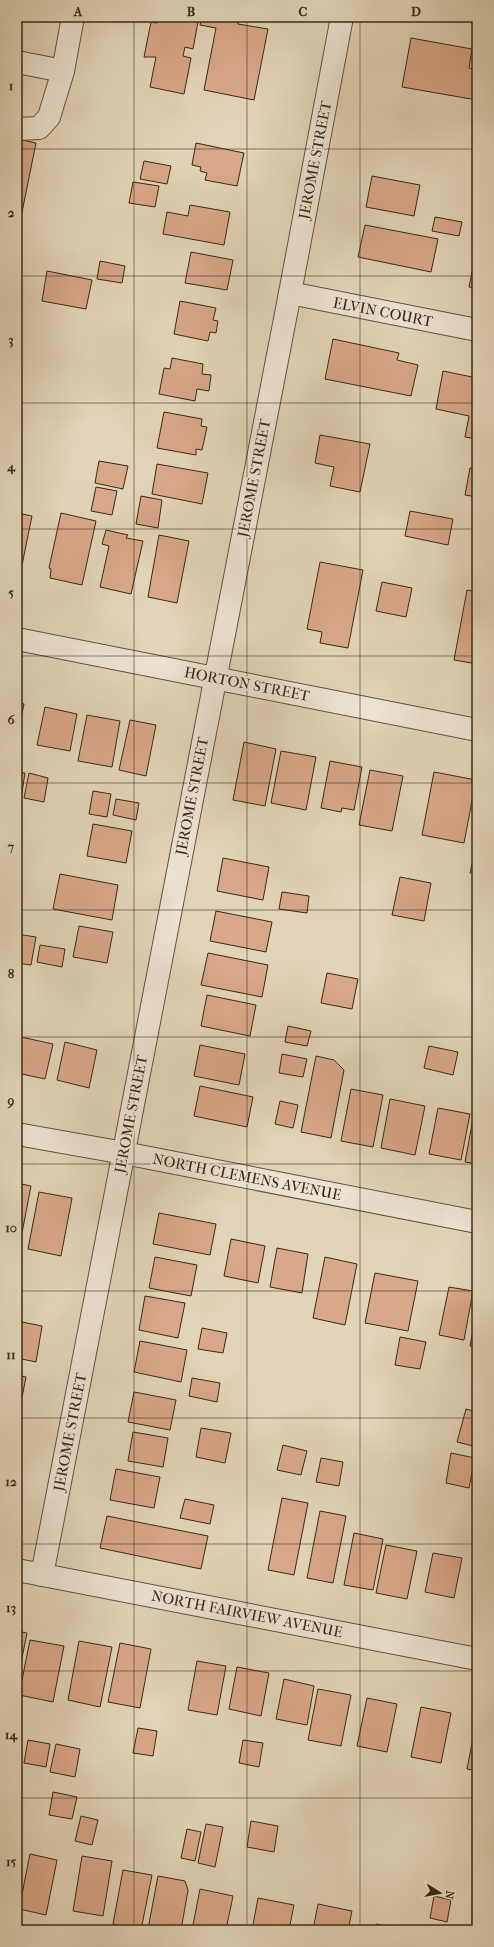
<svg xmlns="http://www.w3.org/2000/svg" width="494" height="1947" font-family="'IM FELL French Canon',serif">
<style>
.building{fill:#d9a789;stroke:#382a17}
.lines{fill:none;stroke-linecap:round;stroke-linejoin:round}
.minor-casing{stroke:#62543f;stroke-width:24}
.minor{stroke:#ece3d1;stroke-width:22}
.grid{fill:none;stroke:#382a17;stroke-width:1;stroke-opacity:0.55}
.labels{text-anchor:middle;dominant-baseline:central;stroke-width:3.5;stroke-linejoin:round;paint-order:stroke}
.street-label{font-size:15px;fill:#382a17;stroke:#ece3d1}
.neatline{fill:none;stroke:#382a17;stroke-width:1.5}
.grid-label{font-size:13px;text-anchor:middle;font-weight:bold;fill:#382a17}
</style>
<rect width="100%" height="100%" fill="#e2d4b8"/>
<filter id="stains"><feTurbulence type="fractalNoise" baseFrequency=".005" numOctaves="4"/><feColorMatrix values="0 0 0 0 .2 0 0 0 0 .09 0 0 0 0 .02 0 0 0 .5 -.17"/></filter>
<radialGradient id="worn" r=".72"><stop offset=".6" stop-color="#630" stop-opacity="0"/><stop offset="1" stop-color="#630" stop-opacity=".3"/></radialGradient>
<g class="building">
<polygon points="158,17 186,17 186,20 198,22 193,49 185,47 183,56 191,58 184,94 150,87 156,57 144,57 151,22 157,23"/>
<polygon points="202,17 240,17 238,24 268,29 254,100 204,90 216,28 200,25"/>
<polygon points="411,38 472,49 469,68 477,70 477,100 402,87"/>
<polygon points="17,139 36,143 18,232 17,232"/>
<polygon points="196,143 244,153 237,186 205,180 207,173 200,171 201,167 192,165"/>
<polygon points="144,161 171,166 167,184 140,179"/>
<polygon points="372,176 420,185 414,216 366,207"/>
<polygon points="133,182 159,186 155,207 129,203"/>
<polygon points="190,205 230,212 224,245 163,234 167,212 188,216"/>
<polygon points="435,217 462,222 459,236 432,231"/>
<polygon points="365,225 438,239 431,272 358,257"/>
<polygon points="477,248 477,288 469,287"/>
<polygon points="191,252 233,260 227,290 185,283"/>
<polygon points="100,261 125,266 122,283 97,279"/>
<polygon points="47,271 92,280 86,309 42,301"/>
<polygon points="180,301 216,308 213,320 218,321 216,333 210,332 208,341 174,334"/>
<polygon points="333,339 399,353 397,360 418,365 411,396 325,379"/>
<polygon points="172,358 203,364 202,374 211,375 209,391 197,389 195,401 159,394 164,368 170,369"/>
<polygon points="443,371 477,378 477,439 465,437 469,416 436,409"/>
<polygon points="164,412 202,419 201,426 207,427 202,450 196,449 196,455 157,448"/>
<polygon points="320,435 370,444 360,492 330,486 334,467 315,463"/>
<polygon points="99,461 128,466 123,489 95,483"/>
<polygon points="157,464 208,473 202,504 152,494"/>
<polygon points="470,468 477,469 477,497 465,495"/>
<polygon points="96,487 117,491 112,515 91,511"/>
<polygon points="141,496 162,500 158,528 136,524"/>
<polygon points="410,511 453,519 448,545 405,536"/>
<polygon points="17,513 32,516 21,570 17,570"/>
<polygon points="61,513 96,521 82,585 50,578 51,569 49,568"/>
<polygon points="106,530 128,535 126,538 143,541 131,594 100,587 109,546 102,544"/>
<polygon points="159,535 189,541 177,603 148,597"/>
<polygon points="320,562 363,570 348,648 320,643 322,632 307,629"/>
<polygon points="382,582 412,588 406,617 376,611"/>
<polygon points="467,590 477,592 477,664 454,660"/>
<polygon points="17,703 24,704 17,738"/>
<polygon points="45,707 77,714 70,751 37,745"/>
<polygon points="87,715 120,721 112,767 78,761"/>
<polygon points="130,720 156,725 146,776 119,770"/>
<polygon points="244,742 276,749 265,806 233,800"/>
<polygon points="281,751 316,757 306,810 271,803"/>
<polygon points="330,761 362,767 354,810 342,808 341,812 321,808"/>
<polygon points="370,770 403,776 392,831 359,825"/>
<polygon points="17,772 25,773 21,799 17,798"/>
<polygon points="434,772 476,780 464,843 422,835"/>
<polygon points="29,773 48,778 44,802 24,798"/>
<polygon points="93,791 111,794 107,817 89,814"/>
<polygon points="116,799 139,803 136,820 113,815"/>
<polygon points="93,824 132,831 126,863 87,856"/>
<polygon points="476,846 477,846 477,874 470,873"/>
<polygon points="223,858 269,867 263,900 217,891"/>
<polygon points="60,874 118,885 112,920 53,909"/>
<polygon points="400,877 431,883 424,921 392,915"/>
<polygon points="282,892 309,896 307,913 279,909"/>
<polygon points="216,911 272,922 266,952 210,941"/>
<polygon points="79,926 113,932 107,963 73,957"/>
<polygon points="17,934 36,937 31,965 17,963"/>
<polygon points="40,945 65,949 62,967 37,962"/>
<polygon points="208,953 268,965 262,997 201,985"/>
<polygon points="327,973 358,979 352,1009 321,1003"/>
<polygon points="207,995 256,1005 250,1036 201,1026"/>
<polygon points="288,1026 311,1031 307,1046 285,1042"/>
<polygon points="21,1037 53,1044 45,1079 17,1073 17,1057"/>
<polygon points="65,1042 97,1050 89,1088 57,1080"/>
<polygon points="200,1045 245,1054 239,1085 194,1076"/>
<polygon points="429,1046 458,1052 453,1075 424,1068"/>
<polygon points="282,1054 307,1059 303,1077 279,1073"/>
<polygon points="316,1056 334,1060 344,1070 331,1138 301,1132"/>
<polygon points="200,1086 253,1097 247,1127 194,1116"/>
<polygon points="351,1089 383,1095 373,1147 341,1141"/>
<polygon points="390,1099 425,1106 415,1155 381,1148"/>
<polygon points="280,1101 298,1105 293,1128 275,1124"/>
<polygon points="438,1108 470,1114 461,1160 429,1154"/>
<polygon points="474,1113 477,1114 477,1164 465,1162"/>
<polygon points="17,1183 31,1186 22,1233 17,1232"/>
<polygon points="39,1192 72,1198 61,1256 28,1249"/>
<polygon points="159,1213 216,1224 210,1255 153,1244"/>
<polygon points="231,1239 265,1246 258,1283 224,1276"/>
<polygon points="277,1248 308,1254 302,1293 270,1287"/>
<polygon points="155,1257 197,1265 191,1296 149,1288"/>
<polygon points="325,1257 357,1264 345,1325 313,1318"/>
<polygon points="375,1273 418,1281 408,1331 365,1323"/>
<polygon points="449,1287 473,1291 464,1340 439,1335"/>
<polygon points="145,1296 185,1303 178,1338 139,1330"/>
<polygon points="477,1310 477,1348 470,1346"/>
<polygon points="17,1321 42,1326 36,1362 17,1358"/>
<polygon points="202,1328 227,1333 223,1353 198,1349"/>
<polygon points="400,1337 426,1342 420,1369 395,1365"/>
<polygon points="140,1341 187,1350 181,1382 134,1372"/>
<polygon points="17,1375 26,1377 18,1418 17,1418"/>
<polygon points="192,1378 220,1383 217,1402 189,1396"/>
<polygon points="134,1392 176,1400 170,1430 128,1422"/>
<polygon points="466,1409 477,1412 477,1447 457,1442"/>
<polygon points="201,1428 231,1433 225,1463 196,1457"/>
<polygon points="133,1432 168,1438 163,1467 128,1461"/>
<polygon points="283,1445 307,1451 301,1475 277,1470"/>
<polygon points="451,1453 475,1458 469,1488 446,1483"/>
<polygon points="321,1458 343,1462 339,1486 316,1482"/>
<polygon points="116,1469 160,1477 154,1508 110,1500"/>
<polygon points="282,1498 308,1503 294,1575 268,1570"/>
<polygon points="185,1499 214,1505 210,1524 180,1518"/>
<polygon points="320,1511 346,1516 333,1583 307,1578"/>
<polygon points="107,1516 208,1536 201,1569 100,1548"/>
<polygon points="354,1533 383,1539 373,1590 344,1585"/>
<polygon points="386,1545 417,1551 407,1599 376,1593"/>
<polygon points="433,1553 462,1558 454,1598 425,1592"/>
<polygon points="477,1586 477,1607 473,1606"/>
<polygon points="17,1631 27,1633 17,1683"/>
<polygon points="30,1640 64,1646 53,1702 19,1695"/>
<polygon points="79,1641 112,1647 100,1707 68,1700"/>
<polygon points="120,1643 151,1649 140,1708 108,1702"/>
<polygon points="197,1661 226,1666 217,1715 188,1710"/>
<polygon points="237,1667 269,1673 261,1716 229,1709"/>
<polygon points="284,1679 314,1686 307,1725 276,1719"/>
<polygon points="318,1689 351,1695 341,1746 308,1740"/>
<polygon points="367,1698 397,1704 387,1752 357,1746"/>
<polygon points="421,1707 451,1713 441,1763 411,1757"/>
<polygon points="476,1723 477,1723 477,1771 467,1769"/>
<polygon points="138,1728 157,1731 153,1756 133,1753"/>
<polygon points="28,1740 50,1744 46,1767 24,1763"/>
<polygon points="243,1740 263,1743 259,1767 239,1763"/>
<polygon points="56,1744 80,1749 75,1777 50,1772"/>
<polygon points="53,1792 77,1797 72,1819 49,1815"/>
<polygon points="81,1816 98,1820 92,1845 75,1841"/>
<polygon points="251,1821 278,1826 274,1852 247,1847"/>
<polygon points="206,1824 223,1827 215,1867 198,1863"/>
<polygon points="187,1829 201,1832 195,1861 181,1858"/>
<polygon points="30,1854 57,1860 46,1915 19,1909"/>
<polygon points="82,1856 112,1861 103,1916 73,1911"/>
<polygon points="123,1870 152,1875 141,1930 113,1924"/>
<polygon points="158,1876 185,1881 188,1890 181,1930 148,1929"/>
<polygon points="476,1882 477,1882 477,1907 472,1906"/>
<polygon points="200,1889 233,1896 226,1930 192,1930"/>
<polygon points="434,1896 451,1900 447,1922 430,1918"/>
<polygon points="258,1898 294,1905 289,1930 252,1930"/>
<polygon points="318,1904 352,1911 348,1930 313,1930"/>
<polygon points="376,1924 408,1930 375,1930"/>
</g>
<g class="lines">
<g class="minor-casing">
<g id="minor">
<polyline points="17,62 63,71 73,17"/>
<polyline points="17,129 39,128 49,117 63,71"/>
<polyline points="290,293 477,330"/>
<polyline points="17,639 477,730"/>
<polyline points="17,1134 124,1153 477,1222"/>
<polyline points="17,1570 477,1659"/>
<polyline points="42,1575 290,293 342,17"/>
</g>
</g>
<use href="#minor" class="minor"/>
</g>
<path class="grid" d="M134 17V1930M247 17V1930M360 17V1930M17 149H477M17 276H477M17 403H477M17 529H477M17 656H477M17 783H477M17 910H477M17 1037H477M17 1164H477M17 1291H477M17 1418H477M17 1544H477M17 1671H477M17 1798H477"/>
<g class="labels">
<g class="street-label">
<text transform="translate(315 160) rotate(-79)">JEROME STREET</text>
<text transform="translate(383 312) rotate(11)">ELVIN COURT</text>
<text transform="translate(254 478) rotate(-79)">JEROME STREET</text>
<text transform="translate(247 684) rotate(11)">HORTON STREET</text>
<text transform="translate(192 796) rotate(-79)">JEROME STREET</text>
<text transform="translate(131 1114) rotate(-79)">JEROME STREET</text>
<text transform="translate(247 1177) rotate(11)">NORTH CLEMENS AVENUE</text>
<text transform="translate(70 1432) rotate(-79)">JEROME STREET</text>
<text transform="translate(247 1614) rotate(11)">NORTH FAIRVIEW AVENUE</text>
</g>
</g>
<rect width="494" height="1947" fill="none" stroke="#e2d4b8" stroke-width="44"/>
<g transform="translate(440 1893) rotate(101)" stroke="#ece3d1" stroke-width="3" paint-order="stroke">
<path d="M0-3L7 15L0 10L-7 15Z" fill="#382a17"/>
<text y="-6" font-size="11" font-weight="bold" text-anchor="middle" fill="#382a17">N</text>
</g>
<rect x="22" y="22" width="450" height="1903" class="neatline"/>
<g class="grid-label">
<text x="78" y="16">A</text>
<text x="191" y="16">B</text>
<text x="303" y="16">C</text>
<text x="416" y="16">D</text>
<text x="11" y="90">1</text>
<text x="11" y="217">2</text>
<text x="11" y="344">3</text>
<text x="11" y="471">4</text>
<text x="11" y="597">5</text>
<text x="11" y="724">6</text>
<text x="11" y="851">7</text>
<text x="11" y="978">8</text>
<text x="11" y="1105">9</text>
<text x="11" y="1232">10</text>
<text x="11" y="1359">11</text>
<text x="11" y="1486">12</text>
<text x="11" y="1612">13</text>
<text x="11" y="1739">14</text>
<text x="11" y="1866">15</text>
</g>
<rect width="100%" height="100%" filter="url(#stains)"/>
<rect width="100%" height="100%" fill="url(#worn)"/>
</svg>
